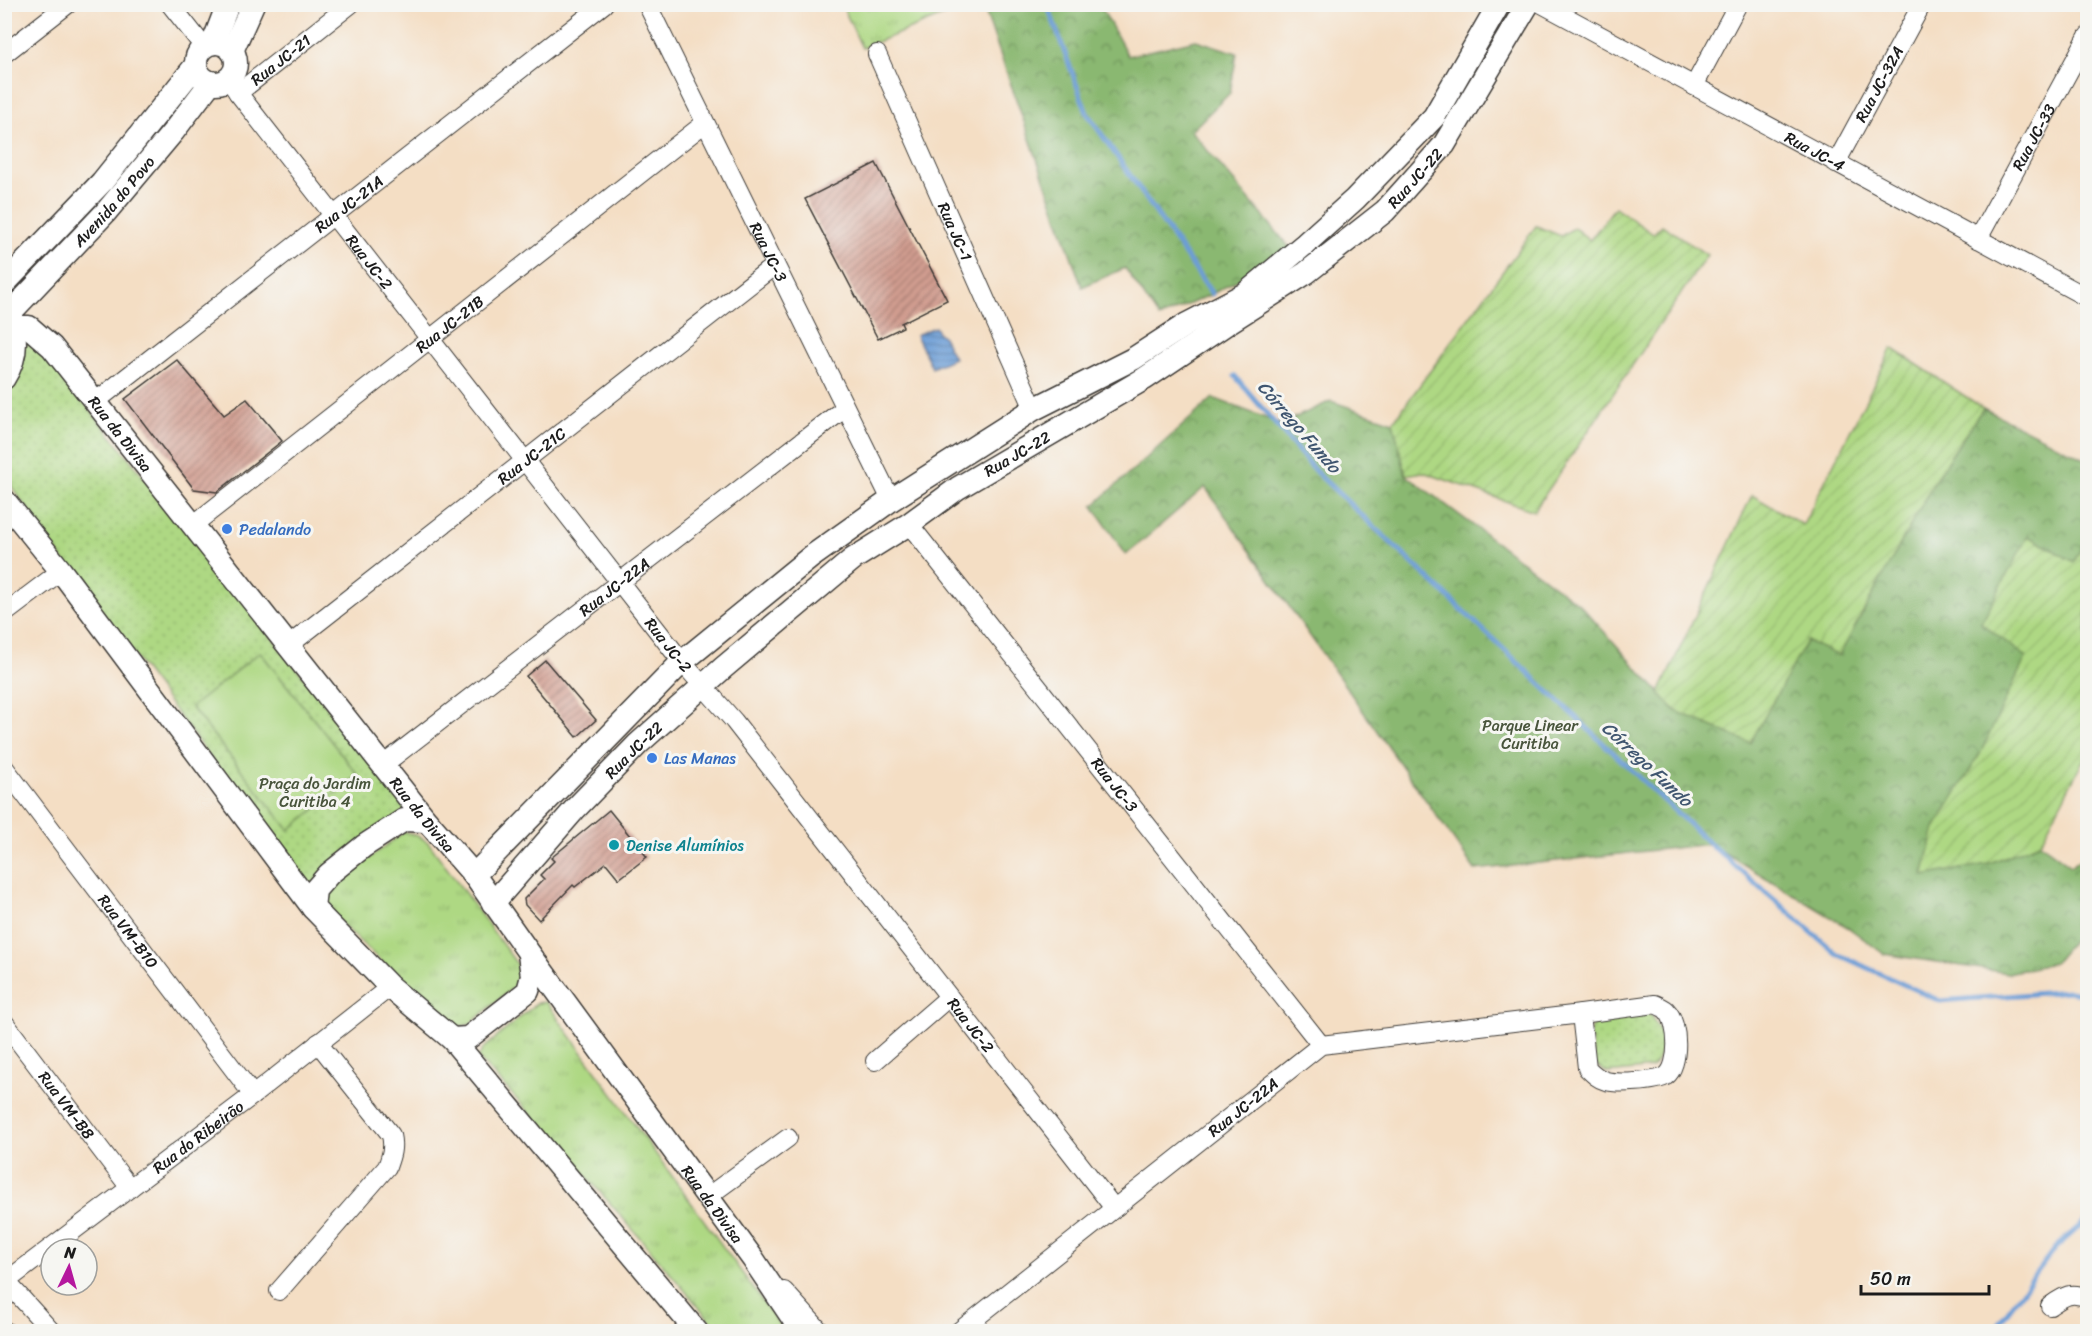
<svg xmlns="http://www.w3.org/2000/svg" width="2092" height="1336" font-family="Sriracha,sans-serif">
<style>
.grass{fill:url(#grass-tufts);stroke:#657a50;stroke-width:1.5}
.forest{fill:url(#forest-crowns);stroke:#536a46;stroke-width:1.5}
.park{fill:url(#park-dots);stroke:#657a50;stroke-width:1.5}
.garden{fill:url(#garden-furrows);stroke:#657a50;stroke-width:1.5}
.pitch{fill:#aed883;stroke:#657a50;stroke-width:1.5}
.water{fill:url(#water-rules);stroke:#445c79;stroke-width:1.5}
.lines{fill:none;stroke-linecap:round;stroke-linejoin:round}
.stream{stroke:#6c9dd6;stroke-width:5}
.building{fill:url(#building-hatch)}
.minor-casing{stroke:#3c3935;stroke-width:20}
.major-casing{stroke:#3c3935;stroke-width:25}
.minor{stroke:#fff;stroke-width:18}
.major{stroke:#fff;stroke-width:22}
.shop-dot{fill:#3f7fe0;stroke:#f6f6f2;stroke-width:2}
.culture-dot{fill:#0f9aa8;stroke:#f6f6f2;stroke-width:2}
.labels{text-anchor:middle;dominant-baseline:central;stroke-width:6;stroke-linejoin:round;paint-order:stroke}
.street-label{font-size:16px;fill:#1c1c1c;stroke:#f6f6f2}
.shop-label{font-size:16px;fill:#366cbe;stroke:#f6f6f2;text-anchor:start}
.park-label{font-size:16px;fill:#48543b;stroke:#f6f6f2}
.culture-label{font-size:16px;fill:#0d838f;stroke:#f6f6f2;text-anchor:start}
.water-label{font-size:18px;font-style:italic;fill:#405670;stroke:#f6f6f2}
</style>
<defs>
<pattern id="grass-tufts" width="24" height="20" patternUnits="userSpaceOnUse" patternTransform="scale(1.5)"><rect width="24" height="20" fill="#aed883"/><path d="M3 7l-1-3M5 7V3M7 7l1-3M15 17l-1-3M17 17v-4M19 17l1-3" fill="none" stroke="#95b971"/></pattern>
<pattern id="forest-crowns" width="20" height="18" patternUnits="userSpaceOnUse" patternTransform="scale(1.5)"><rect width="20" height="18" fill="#8ab871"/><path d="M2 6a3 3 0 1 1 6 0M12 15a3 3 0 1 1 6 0" fill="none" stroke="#70955c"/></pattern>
<pattern id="park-dots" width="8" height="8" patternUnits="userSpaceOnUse" patternTransform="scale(1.5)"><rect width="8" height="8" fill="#aed883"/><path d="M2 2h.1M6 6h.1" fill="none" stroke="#95b971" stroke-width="1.8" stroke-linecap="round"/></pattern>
<pattern id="garden-furrows" width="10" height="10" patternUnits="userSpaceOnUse" patternTransform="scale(1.5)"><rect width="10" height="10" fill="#aed883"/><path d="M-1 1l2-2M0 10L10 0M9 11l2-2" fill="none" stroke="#95b971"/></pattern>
<pattern id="water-rules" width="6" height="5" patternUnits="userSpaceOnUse" patternTransform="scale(1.5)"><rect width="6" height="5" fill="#6c9dd6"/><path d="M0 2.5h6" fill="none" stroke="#587fad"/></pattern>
<pattern id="building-hatch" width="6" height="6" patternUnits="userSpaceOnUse" patternTransform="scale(1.5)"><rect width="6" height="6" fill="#d09c8f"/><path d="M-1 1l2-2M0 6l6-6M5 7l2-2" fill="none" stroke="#a87e74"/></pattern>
</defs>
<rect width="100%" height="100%" fill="#f6f6f2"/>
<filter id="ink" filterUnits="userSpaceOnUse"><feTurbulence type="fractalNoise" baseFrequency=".0167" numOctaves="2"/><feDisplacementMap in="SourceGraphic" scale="12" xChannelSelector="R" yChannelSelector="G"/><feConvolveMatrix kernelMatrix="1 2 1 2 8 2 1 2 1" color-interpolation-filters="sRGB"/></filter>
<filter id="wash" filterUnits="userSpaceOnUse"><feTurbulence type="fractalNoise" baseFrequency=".008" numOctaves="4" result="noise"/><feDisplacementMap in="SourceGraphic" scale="24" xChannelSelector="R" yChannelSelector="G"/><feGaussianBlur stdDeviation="1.35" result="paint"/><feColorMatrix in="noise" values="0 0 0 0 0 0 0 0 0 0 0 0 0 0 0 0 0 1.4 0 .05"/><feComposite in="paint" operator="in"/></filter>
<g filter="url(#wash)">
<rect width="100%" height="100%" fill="#f4dec4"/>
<g class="grass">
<polygon points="842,5 970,5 862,48"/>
<polygon points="404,832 418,836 428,842 519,967 517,984 470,1024 457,1027 443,1020 326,909 324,897 334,885"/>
<path d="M546 1002 784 1331H719C641 1238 562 1146 478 1058L483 1049 537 1003Z"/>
</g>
<g class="forest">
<polygon points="983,5 1100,5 1128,56 1196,40 1237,53 1230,93 1191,131 1292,250 1212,294 1159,318 1125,268 1082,287"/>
<polygon points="1213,398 1281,424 1331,401 1393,422 1406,475 1580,605 1676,711 1808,640 1839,655 1938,475 1983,408 2087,460 2087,537 2074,562 1981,623 2027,657 1980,754 1935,828 1987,864 2040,843 2071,866 2087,855 2087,923 2054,963 2008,973 1884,954 1849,928 1710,844 1475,870 1205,487 1126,555 1093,506"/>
</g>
<g class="park">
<polygon points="24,339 45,353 413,814 309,890 70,570 5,477 5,390 9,386"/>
<path d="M1648 1013C1663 1029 1667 1051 1652 1068L1608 1073 1596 1066 1589 1033 1596 1019Z"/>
</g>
<g class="garden">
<polygon points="1615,207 1653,234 1662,225 1707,255 1534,511 1423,472 1406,475 1393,422 1536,226 1561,236 1574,228 1590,240"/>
<polygon points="1892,348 1983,408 1938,475 1839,656 1807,641 1750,743 1676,711 1659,693 1752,495 1803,525"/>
<polygon points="2028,536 2074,562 2087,537 2087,753 2040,843 1987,864 1923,876 1935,828 1980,754 2026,657 1981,623"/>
</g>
<polygon class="pitch" points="260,652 358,775 289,830 191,707"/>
<polygon class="water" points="935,327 939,334 942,335 954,358 932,368 916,335"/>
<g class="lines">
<g class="stream">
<polyline points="1047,4 1087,113 1212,294"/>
<polyline points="1235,376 1316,472 1710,844 1837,954 1940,1001 2069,991 2088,994"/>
<polyline points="1861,1332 1908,1332"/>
<polyline points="1992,1332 2055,1248 2088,1219"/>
</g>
</g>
<g id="blocks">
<g class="building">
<polygon points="876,163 947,300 901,323 903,327 878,339 805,199"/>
<polygon points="177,360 224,415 247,399 282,441 217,492 194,489 125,399"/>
<polygon points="545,660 596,720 577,737 526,676"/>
<polygon points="609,810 647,857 619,879 606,863 575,887 573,885 539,920 525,905 524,899 544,879 540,875 554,861 551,858"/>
</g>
</g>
</g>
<g filter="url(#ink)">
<use href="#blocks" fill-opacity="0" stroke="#3c3935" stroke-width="1.5"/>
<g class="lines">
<g class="minor-casing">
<g id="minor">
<polyline points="170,4 204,47"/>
<path id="s1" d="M647 4 891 500"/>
<path id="s2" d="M1542 4 2088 298"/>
<polyline points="4,54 68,4"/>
<path id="s3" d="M877 54 1034 409"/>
<path id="s4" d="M228 78 238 93 682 662 734 721 1114 1208"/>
<polyline points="1694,86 1738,4"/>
<path id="s5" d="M238 93 351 4"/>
<path id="s6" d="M1836 163 1922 4"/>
<path id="s7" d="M1978 239 2088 36"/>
<path id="s8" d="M95 402 604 4"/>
<path id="s9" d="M909 524 1321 1045"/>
<path id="s10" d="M193 525 705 123"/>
<polyline points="4,614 61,571"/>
<path id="s11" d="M288 646 775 265"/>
<path id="s12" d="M383 765 845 408"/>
<path id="s13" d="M4 767 253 1095"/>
<path d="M1655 1004C1659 1006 1665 1008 1667 1011 1679 1023 1680 1066 1666 1076 1656 1082 1617 1084 1606 1081 1598 1079 1593 1074 1587 1068L1581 1014Z"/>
<path id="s14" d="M4 1022 130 1188"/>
<polyline points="875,1061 949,997"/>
<polyline points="707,1197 788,1138"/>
<polyline points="4,1279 52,1332"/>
<path id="s15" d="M4 1283 253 1095 390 987"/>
<path d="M279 1291 387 1167C391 1156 394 1148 391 1135L318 1043"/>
<polyline points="784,1291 821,1332"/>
<path d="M2050 1306C2064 1296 2070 1291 2088 1298"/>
<polyline points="4,1330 6,1332"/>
<path id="s16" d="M958 1332 1321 1045 1581 1014"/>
</g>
</g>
<g class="major-casing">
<g id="major">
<polyline points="213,43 228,4"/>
<circle cx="216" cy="63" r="20"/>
<polyline points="232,51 253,4"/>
<polyline points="4,284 102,182 196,65"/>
<path id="s17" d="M9 314 105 213 173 132 211 82"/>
<path id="s18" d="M14 327H29L52 347 427 821 474 875 529 953 753 1259 802 1332"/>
<path d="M4 378C17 358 18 337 9 315"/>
<polyline points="4,500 61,571 313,908 390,987 452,1039 697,1332"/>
<polyline points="474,875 682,662 811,557 891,500 1034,409 1133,359 1187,324 1245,294 1305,244 1355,199 1434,117 1499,4"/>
<path id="s19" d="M493 903 575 809 638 744 723 668 853 559 909 524 958 488 1144 379 1226 324 1306 273 1385 211 1444 145 1528 4"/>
<polyline points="313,908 315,890 329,874 364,846 404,820 427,821"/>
<polyline points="452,1039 468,1038 528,991 532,976 529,954"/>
</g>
</g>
<use href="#minor" class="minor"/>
<use href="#major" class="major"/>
</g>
</g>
<g class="shop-dot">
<circle cx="227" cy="529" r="6"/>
<circle cx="652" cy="758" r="6"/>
</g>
<circle class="culture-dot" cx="614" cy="845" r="6"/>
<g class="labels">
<g class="street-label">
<text stroke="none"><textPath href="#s5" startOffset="54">Rua JC-21</textPath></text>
<text stroke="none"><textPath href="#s6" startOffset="90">Rua JC-32A</textPath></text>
<text stroke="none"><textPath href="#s7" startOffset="116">Rua JC-33</textPath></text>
<text stroke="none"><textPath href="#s2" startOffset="310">Rua JC-4</textPath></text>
<text stroke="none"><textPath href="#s19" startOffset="1180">Rua JC-22</textPath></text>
<text stroke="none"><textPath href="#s17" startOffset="154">Avenida do Povo</textPath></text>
<text stroke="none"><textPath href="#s8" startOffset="322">Rua JC-21A</textPath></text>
<text stroke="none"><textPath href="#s3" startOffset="194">Rua JC-1</textPath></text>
<text stroke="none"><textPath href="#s1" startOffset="276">Rua JC-3</textPath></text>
<text stroke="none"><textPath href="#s4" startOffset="232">Rua JC-2</textPath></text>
<text stroke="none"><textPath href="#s10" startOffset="326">Rua JC-21B</textPath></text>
<text stroke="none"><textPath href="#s18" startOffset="156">Rua da Divisa</textPath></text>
<text stroke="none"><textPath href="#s19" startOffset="694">Rua JC-22</textPath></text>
<text stroke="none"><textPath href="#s11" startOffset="309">Rua JC-21C</textPath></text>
<text stroke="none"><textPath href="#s12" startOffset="292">Rua JC-22A</textPath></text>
<text stroke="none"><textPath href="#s4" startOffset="718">Rua JC-2</textPath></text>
<text stroke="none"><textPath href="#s19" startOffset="208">Rua JC-22</textPath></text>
<text stroke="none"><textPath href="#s9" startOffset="332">Rua JC-3</textPath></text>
<text stroke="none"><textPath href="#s18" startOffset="642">Rua da Divisa</textPath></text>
<text stroke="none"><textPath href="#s13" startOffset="206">Rua VM-B10</textPath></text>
<text stroke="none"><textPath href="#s4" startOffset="1204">Rua JC-2</textPath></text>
<text stroke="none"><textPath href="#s14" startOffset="104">Rua VM-B8</textPath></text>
<text stroke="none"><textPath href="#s16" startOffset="363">Rua JC-22A</textPath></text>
<text stroke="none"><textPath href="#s15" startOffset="243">Rua do Ribeirão</textPath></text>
<text stroke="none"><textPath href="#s18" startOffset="1128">Rua da Divisa</textPath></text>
</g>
<g class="shop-label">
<text x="239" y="529">Pedalando</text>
<text x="664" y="758">Las Manas</text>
</g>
<g class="park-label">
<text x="1530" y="725">Parque Linear<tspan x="1530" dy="18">Curitiba</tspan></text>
<text x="315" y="783">Praça do Jardim<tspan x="315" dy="18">Curitiba 4</tspan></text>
</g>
<g class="culture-label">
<text x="626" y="845">Denise Alumínios</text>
</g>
<g class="water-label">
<text transform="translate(1299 427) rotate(49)">Córrego Fundo</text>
<text transform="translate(1647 764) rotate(43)">Córrego Fundo</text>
</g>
</g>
<rect width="2092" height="1336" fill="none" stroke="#f6f6f2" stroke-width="24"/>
<g transform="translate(69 1267) rotate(5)"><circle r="28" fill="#f6f6f2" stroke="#9f9f9c" stroke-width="1.5"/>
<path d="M0-4.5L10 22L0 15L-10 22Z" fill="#b5179e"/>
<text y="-9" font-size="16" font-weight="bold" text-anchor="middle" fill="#1c1c1c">N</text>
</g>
<path d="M1861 1285v9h128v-9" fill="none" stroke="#1c1c1c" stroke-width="3"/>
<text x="1870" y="1285" font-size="18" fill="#1c1c1c" stroke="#f6f6f2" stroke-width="4.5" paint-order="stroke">50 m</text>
</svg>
